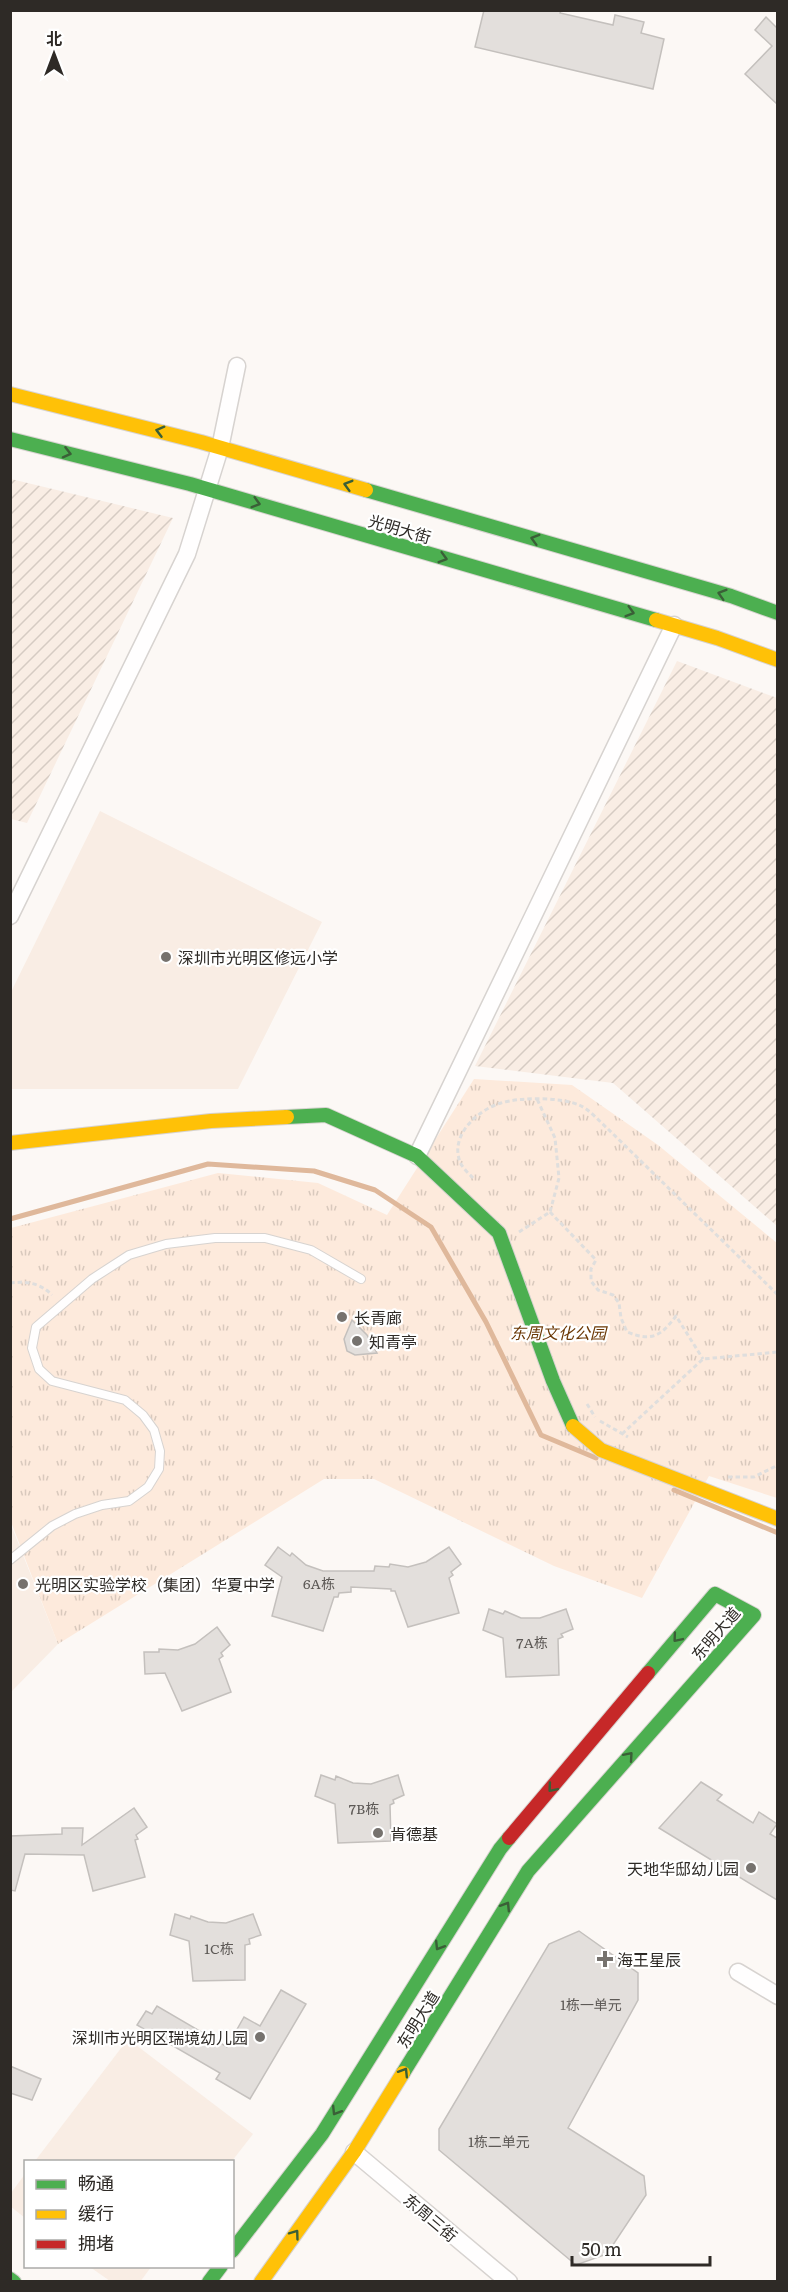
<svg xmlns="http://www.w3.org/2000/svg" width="788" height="2292" font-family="Literata,'Noto Sans SC',serif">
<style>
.built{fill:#f9ede4}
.industrial{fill:url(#industrial-furrows)}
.park{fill:url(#park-tufts)}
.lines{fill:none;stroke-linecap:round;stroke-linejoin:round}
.stream{stroke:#dfb89b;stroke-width:5}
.building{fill:#e3dfdc;stroke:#c4c0bd;stroke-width:1.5}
.lane-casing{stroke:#d7d3d0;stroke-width:10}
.street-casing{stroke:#d7d3d0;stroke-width:19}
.fast-casing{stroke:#d7d3d0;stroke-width:16}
.slow-casing{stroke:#d7d3d0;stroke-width:16}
.jam-casing{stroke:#d7d3d0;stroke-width:16}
.path{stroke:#dfdedd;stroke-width:3;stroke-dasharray:4.5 3;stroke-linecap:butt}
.lane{stroke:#fffefe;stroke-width:8}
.street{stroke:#fffefe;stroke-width:16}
.fast{stroke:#4caf50;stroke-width:14}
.slow{stroke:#ffc107;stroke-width:14}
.jam{stroke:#c62828;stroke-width:14}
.oneway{stroke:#3a5f37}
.poi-dot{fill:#76726e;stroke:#fff;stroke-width:2}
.labels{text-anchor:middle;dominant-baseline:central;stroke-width:4.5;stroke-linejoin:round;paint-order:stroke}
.number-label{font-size:14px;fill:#5d5956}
.street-label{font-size:16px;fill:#2e2a26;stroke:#fff}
.poi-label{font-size:16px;fill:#2e2a26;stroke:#fff;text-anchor:start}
.park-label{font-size:16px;font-style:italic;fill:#6b3805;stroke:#fff}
</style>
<defs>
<pattern id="industrial-furrows" width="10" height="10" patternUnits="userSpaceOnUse" patternTransform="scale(1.5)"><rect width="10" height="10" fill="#f9ede4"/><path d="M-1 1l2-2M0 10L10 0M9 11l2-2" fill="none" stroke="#d6cbc3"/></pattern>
<pattern id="park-tufts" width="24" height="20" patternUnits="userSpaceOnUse" patternTransform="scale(1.5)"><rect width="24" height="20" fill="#fdeadc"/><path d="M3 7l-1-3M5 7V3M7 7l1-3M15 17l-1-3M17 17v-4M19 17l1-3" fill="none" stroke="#d9c9bd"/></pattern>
</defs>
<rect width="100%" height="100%" fill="#fcf8f5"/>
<g class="built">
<polygon points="100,811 322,922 238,1089 11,1089 11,992"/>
<polygon points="10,1522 58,1644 11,1692 10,1692"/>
<polygon points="128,2039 253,2134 232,2161 35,2161"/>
<polygon points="25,2174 25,2218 10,2206 11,2193"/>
<polygon points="90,2267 151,2267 140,2282 110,2281"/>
</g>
<g class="industrial">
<polygon points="11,479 173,518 27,823 11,819"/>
<polygon points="677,661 777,698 777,1226 613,1083 475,1066"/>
</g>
<polygon class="park" points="474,1079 572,1085 658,1145 777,1243 777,1498 709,1476 642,1598 554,1566 374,1479 324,1479 58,1644 11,1522 11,1228 218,1173 318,1183 387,1215"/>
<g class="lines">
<g class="stream">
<polyline points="10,1219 208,1164 314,1171 375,1190 431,1227 486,1322 541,1435 596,1458"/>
<polyline points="674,1490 778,1533"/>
</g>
</g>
<g class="building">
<polygon points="484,10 561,10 560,13 613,25 615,15 644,22 641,33 664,39 653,89 475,47"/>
<polygon points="766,17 777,28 777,104 745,74 772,46 755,30"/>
<polygon points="352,1320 367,1335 377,1353 355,1355 347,1351 344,1339"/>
<polygon points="278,1547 290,1556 292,1553 306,1565 323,1571 374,1571 375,1566 389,1567 390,1564 408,1567 426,1562 449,1547 461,1564 451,1572 453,1575 449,1578 459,1613 408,1627 395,1591 391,1591 391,1589 351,1587 351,1592 339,1593 338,1597 334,1597 323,1631 272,1616 282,1577 265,1565"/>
<polygon points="489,1609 503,1614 505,1611 521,1618 540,1618 566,1609 573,1629 561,1634 563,1637 558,1639 559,1675 506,1677 503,1638 483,1630"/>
<polygon points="217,1627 230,1645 221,1653 223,1656 219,1659 231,1692 182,1711 165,1673 145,1674 144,1652 159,1652 159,1649 178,1650 195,1644"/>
<polygon points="321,1775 335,1780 336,1776 353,1783 371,1784 398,1775 404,1795 393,1800 394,1803 390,1805 391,1841 338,1843 335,1804 315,1796"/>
<polygon points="701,1782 722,1795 717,1800 753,1823 759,1812 777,1824 770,1834 777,1838 777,1900 659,1828"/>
<polygon points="134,1808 147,1827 136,1835 138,1839 135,1840 145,1877 93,1891 84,1855 25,1854 15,1891 10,1890 10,1836 62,1834 62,1828 83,1828 82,1845"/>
<polygon points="175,1914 190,1919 191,1916 208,1922 226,1923 253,1914 261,1935 249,1939 250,1944 245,1945 245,1980 193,1981 189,1941 170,1935"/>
<polygon points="579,1931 638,1973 638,2000 568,2128 644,2176 646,2195 607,2254 576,2265 439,2150 439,2129 549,1944"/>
<polygon points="281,1990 306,2004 250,2099 216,2079 220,2073 137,2025 146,2011 152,2014 157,2006 227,2047 244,2017 260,2026"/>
<polygon points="10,2066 41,2079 32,2100 10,2093"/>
</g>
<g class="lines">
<g class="lane-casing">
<polyline id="lane" points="10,1560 52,1526 75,1514 102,1505 129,1501 148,1487 159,1469 160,1451 154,1430 143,1415 125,1400 52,1381 39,1369 32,1348 36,1327 92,1279 129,1255 166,1244 215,1238 265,1238 311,1250 361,1279"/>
</g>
<g class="street-casing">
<g id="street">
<polyline points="10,916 187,554 220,448 237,366"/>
<polyline points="417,1156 674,625"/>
<polyline points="738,1972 778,1996"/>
<polyline points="354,2152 509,2282"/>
</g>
</g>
<g class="fast-casing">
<g id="fast">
<polyline points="10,439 190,484 656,620"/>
<polyline points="366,490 731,596 778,613"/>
<polyline points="287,1117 326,1115 417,1156 499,1233 553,1381 573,1426"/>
<polyline points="403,2073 528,1871 754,1615 715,1594 648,1673"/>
<polyline points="232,2251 322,2134 500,1849 509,1838"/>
<polyline points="10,2279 14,2282"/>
<polyline points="209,2282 221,2266"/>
</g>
</g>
<g class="slow-casing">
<g id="slow">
<polyline points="10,394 201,442 366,490"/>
<polyline points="656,620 717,638 778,660"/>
<polyline points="10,1143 211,1121 287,1117"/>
<polyline points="573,1426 601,1450 778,1519"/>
<polyline points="261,2282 354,2152 403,2073"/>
</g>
</g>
<g class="jam-casing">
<polyline id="jam" points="509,1838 648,1673"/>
</g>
<g class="path">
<path d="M473 1178C469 1174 464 1169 461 1164 448 1137 477 1110 501 1103 520 1097 561 1097 579 1105 589 1109 599 1121 607 1128L778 1295"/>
<path d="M550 1212 596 1260 591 1269V1281L598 1290 613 1295 619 1303 621 1318 627 1332C652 1342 661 1336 676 1316L703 1359"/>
<polyline points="519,1232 550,1212 559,1178 555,1138 537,1099"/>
<path d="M10 1283C27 1281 40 1283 52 1295"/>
<polyline points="587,1404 595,1417"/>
<polyline points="600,1421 628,1437"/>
<polyline points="622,1434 703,1359 778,1352"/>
<polyline points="728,1477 754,1477 778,1465"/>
</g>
<use href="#lane" class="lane"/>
<use href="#street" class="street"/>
<use href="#fast" class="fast"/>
<use href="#slow" class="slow"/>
<use href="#jam" class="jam"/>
</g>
<defs><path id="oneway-chevron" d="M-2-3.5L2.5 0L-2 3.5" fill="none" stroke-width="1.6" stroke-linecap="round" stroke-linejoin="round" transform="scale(1.5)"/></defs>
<g class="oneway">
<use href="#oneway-chevron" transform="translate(160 431) rotate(-165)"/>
<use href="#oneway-chevron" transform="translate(67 453) rotate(14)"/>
<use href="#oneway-chevron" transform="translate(348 485) rotate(-164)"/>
<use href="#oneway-chevron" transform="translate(256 503) rotate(16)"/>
<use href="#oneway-chevron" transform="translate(535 539) rotate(-164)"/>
<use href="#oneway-chevron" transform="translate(443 558) rotate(16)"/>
<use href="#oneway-chevron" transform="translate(722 594) rotate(-163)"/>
<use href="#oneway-chevron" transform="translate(630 612) rotate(16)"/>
<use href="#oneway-chevron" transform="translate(677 1638) rotate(130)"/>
<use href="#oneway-chevron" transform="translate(629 1756) rotate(-49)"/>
<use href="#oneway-chevron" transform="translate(552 1788) rotate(130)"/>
<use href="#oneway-chevron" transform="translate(506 1906) rotate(-58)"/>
<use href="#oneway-chevron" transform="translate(439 1946) rotate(122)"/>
<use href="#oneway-chevron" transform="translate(404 2072) rotate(-58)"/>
<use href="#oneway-chevron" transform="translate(336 2111) rotate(122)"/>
<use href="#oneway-chevron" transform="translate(295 2234) rotate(-54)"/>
</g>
<g class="poi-dot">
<circle cx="166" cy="957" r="6"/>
<circle cx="342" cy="1317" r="6"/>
<circle cx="357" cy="1341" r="6"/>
<circle cx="23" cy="1584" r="6"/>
<circle cx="378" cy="1833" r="6"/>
<circle cx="751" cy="1868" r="6"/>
<path d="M602 1950h6v6h6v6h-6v6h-6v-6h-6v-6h6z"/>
<circle cx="260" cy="2037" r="6"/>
</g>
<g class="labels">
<g class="number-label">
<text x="319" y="1583">6A栋</text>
<text x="532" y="1642">7A栋</text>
<text x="364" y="1808">7B栋</text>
<text x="219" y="1948">1C栋</text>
<text x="591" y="2004">1栋一单元</text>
<text x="499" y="2141">1栋二单元</text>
</g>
<g class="street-label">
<text transform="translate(400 528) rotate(16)">光明大街</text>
<text transform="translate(715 1633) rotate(-49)">东明大道</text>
<text transform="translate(417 2019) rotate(-58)">东明大道</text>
<text transform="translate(431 2217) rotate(40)">东周三街</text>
</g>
<g class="poi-label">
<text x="178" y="957">深圳市光明区修远小学</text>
<text x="354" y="1317">长青廊</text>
<text x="369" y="1341">知青亭</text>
<text x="35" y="1584">光明区实验学校（集团）华夏中学</text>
<text x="390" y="1833">肯德基</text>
<text x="739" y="1868" text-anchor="end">天地华邸幼儿园</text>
<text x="617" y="1959">海王星辰</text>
<text x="248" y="2037" text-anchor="end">深圳市光明区瑞境幼儿园</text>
</g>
<g class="park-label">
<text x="558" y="1332">东周文化公园</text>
</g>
</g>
<rect width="788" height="2292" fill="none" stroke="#2e2a26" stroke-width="24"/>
<rect x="24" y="2160" width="210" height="108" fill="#ffffff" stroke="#abaaa8" stroke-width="1.5"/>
<rect x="36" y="2180" width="30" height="9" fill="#4caf50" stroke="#abaaa8" stroke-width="1.5"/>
<text x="78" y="2190" font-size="18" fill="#2e2a26">畅通</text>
<rect x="36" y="2210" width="30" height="9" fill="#ffc107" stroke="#abaaa8" stroke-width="1.5"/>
<text x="78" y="2220" font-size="18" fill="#2e2a26">缓行</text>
<rect x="36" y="2240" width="30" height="9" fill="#c62828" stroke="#abaaa8" stroke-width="1.5"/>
<text x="78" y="2250" font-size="18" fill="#2e2a26">拥堵</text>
<g transform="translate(54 54)" stroke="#ffffff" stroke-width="4.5" paint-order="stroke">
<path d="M0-4.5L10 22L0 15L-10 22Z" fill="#2e2a26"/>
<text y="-9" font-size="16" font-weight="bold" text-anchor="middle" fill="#2e2a26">北</text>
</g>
<path d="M572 2256v9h138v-9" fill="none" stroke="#2e2a26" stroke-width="3"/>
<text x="581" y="2256" font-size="18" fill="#2e2a26" stroke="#ffffff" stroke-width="4.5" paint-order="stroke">50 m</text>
</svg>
